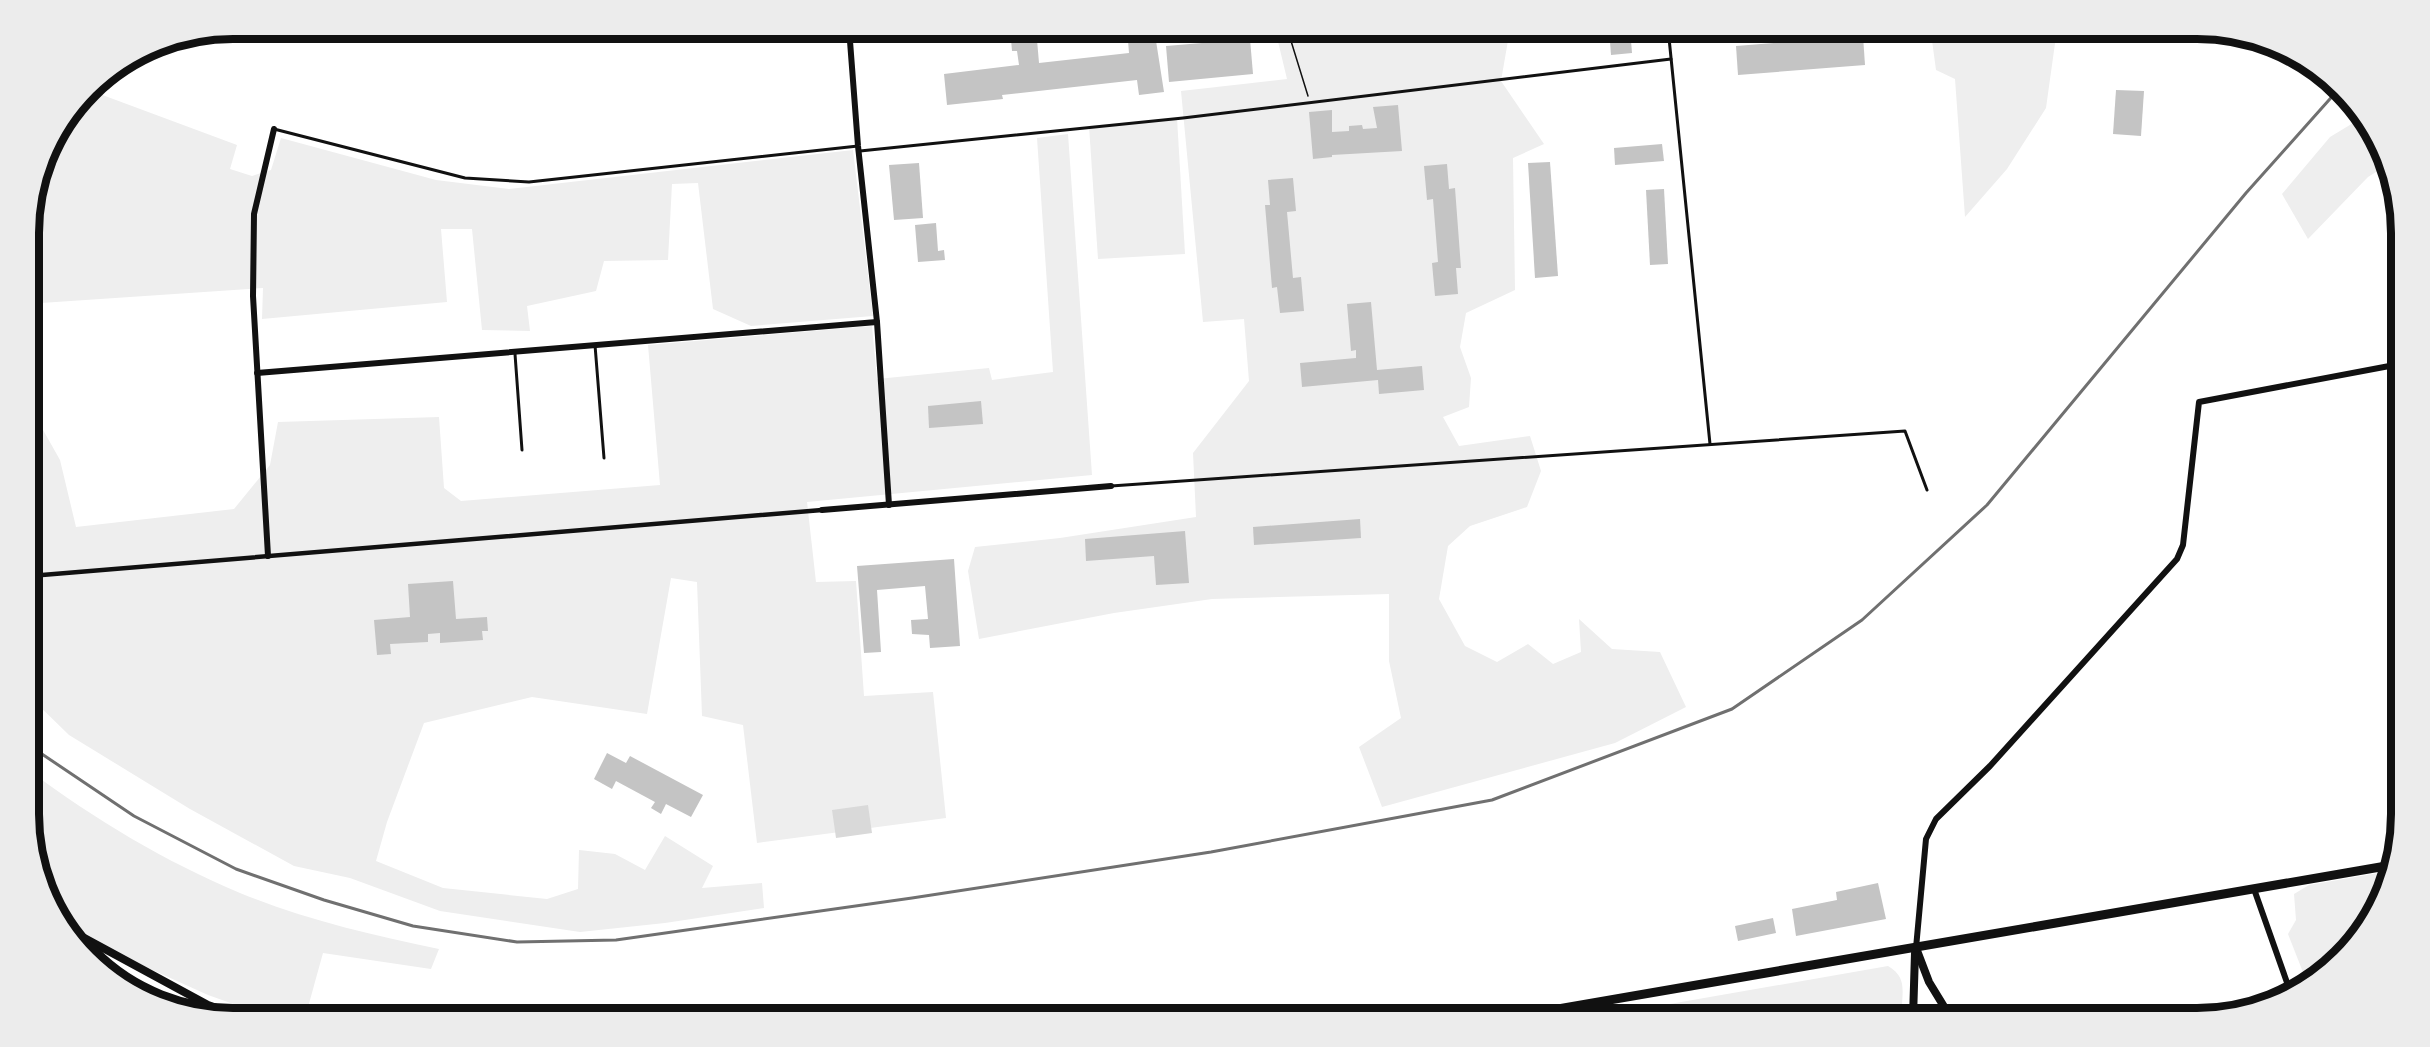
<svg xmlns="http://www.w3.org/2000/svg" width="2430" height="1047" font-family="'Source Sans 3',sans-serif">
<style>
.green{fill:#eee}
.water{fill:#d9d9d9}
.building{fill:#c4c4c4}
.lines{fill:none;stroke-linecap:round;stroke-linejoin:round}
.path{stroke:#111;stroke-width:1.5}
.service{stroke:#111;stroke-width:3}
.pedestrian{stroke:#111;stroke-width:4.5}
.minor{stroke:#111;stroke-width:6}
.tertiary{stroke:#111;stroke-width:8}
.secondary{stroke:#111;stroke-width:9}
.rail{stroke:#707070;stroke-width:3}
.rim{fill:none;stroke:#111;stroke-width:8}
</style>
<rect width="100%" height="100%" fill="#fff"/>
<g class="green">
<polygon points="1169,29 1169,28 1216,29 1171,40"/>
<polygon points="1275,29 1510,29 1501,81 1544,144 1513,158 1515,290 1466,313 1460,347 1471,378 1469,407 1443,417 1459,446 1530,436 1541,471 1527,507 1470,526 1448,546 1439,599 1465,646 1497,662 1528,644 1553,664 1581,652 1579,619 1612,649 1660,652 1686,707 1615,743 1382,807 1359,747 1401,718 1389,661 1389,594 1212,599 1114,613 979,639 968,571 975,547 1060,538 1196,517 1193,453 1249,381 1244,319 1203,322 1181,91 1287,79"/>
<polygon points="1799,29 2057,29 2046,108 2007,169 1965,217 1955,79 1936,70 1931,33 1804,38"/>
<polygon points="89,90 237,145 230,169 252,176 271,170 281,138 436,180 509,189 853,150 873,316 751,326 713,309 698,183 672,184 668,260 604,261 596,291 527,306 530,331 482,330 472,229 441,229 447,302 262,319 263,288 41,303 39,356 29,379 29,219 50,142"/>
<polygon points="2363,117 2384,167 2368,177 2308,239 2282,194 2330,137"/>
<polygon points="1177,118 1185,254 1098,259 1089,126"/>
<polygon points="1068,134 1092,475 807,502 816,582 856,581 864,696 933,692 946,818 757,843 743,725 702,716 697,582 671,578 647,714 532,697 424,723 387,822 376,861 443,888 547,899 578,889 579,850 615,854 645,870 665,836 713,866 702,888 762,883 764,908 665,923 580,932 440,911 350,878 294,866 190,809 69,735 30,697 29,405 60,460 76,527 234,509 270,465 278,422 439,417 444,488 461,501 660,485 648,345 872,326 877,379 989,368 992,380 1053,372 1037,138"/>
<path d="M30 771C94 819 166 862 240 893 303 919 371 935 439 949L431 969 323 953 305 1018H273L208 995 146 967 64 922 30 841Z"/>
<polygon points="2390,871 2386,892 2359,939 2308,985 2288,934 2296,920 2294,894 2309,885"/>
<path d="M1888 966C1905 976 1903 987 1902 1005L1889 1014 1887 1018H1668L1664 1005Z"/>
</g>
<polygon class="water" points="868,805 872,833 836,838 832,810"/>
<g class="building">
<polygon points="1010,28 1036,28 1039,63 1129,53 1127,28 1154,28 1164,92 1139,95 1137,80 1002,95 1003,99 947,105 944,74 1019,65 1017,51 1012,51"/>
<polygon points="1609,28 1630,28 1632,53 1611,55"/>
<polygon points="1863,36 1865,65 1738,75 1736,46"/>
<polygon points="1250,39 1253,74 1169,82 1166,46"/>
<polygon points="2116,90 2144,91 2141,136 2113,134"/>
<polygon points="1398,105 1402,151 1332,155 1332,157 1313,159 1309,112 1332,110 1332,132 1349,131 1349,126 1362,125 1363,129 1377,128 1373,107"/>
<polygon points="1662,144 1664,161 1615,165 1614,148"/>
<polygon points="1550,162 1558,276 1535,278 1528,163"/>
<polygon points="919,163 923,218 894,220 889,165"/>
<polygon points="1447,164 1449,189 1455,188 1461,268 1456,268 1458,294 1435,296 1432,263 1438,262 1433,199 1427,200 1424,166"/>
<polygon points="1293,178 1296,211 1287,212 1293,278 1301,277 1304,311 1280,313 1277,287 1272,288 1265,205 1270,205 1268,180"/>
<polygon points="1664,189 1668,264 1650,265 1646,190"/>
<polygon points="936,223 938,251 944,250 945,260 918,262 915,225"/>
<polygon points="1371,302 1377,370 1422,366 1424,390 1379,394 1378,380 1302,387 1300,363 1356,358 1356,350 1351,351 1347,304"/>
<polygon points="981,401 983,424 929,428 928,406"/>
<polygon points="1360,519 1361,538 1254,545 1253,527"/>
<polygon points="1185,531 1189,583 1156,585 1154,556 1086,561 1085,539"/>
<polygon points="954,559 960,646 930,648 929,635 912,634 911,620 928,619 925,586 877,590 881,652 864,653 857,566"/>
<polygon points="453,581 456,619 487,617 488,631 482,631 483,640 440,643 440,633 428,634 428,642 390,644 391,654 377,655 374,620 410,617 408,584"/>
<polygon points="607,753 626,763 630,756 703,795 691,817 666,804 661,814 651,808 655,802 616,781 612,789 594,779"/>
<polygon points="1878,883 1886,919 1796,936 1792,909 1837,900 1836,892"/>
<polygon points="1773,918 1776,933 1738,941 1735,926"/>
</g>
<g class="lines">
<polyline class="path" points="1287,28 1308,96"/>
<g class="service">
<polyline points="1668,28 1710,444"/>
<polyline points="274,129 465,178 529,182 858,146"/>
<polyline points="860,151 1183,118 1671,59"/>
<polyline points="595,345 604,458"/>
<polyline points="515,354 522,450"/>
<polyline points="1111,486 1905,431 1927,490"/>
</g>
<polyline class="pedestrian" points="30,576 822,510"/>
<g class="minor">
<polyline points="849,28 858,146 877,322 889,505"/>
<polyline points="257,373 877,322"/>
<polyline points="822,510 1111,486"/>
<polyline points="268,556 253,296 254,214 274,129"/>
<polyline points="2254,889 2290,991"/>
<polyline points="1916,948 1926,839 1936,819 1990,766 2177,559 2183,545 2199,402 2400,364"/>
</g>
<g class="tertiary">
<polyline points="66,928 208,1005 246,1018"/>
<polyline points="1916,948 1929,982 1951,1018"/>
<polyline points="1913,1018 1915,953"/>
</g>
<polyline class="secondary" points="1505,1018 2392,865"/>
<polyline class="rail" points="30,746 134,816 236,869 324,900 413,926 517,942 616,940 912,898 1211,852 1492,800 1732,709 1862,620 1987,505 2246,193 2337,91"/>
</g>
<path d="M0 0H2430V1047H0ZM233 39H2197A194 194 0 0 1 2391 233V814A194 194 0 0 1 2197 1008H233A194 194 0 0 1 39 814V233A194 194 0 0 1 233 39Z" fill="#ececec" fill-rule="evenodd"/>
<path class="rim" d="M233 39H2197A194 194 0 0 1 2391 233V814A194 194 0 0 1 2197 1008H233A194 194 0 0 1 39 814V233A194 194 0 0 1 233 39Z"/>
</svg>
